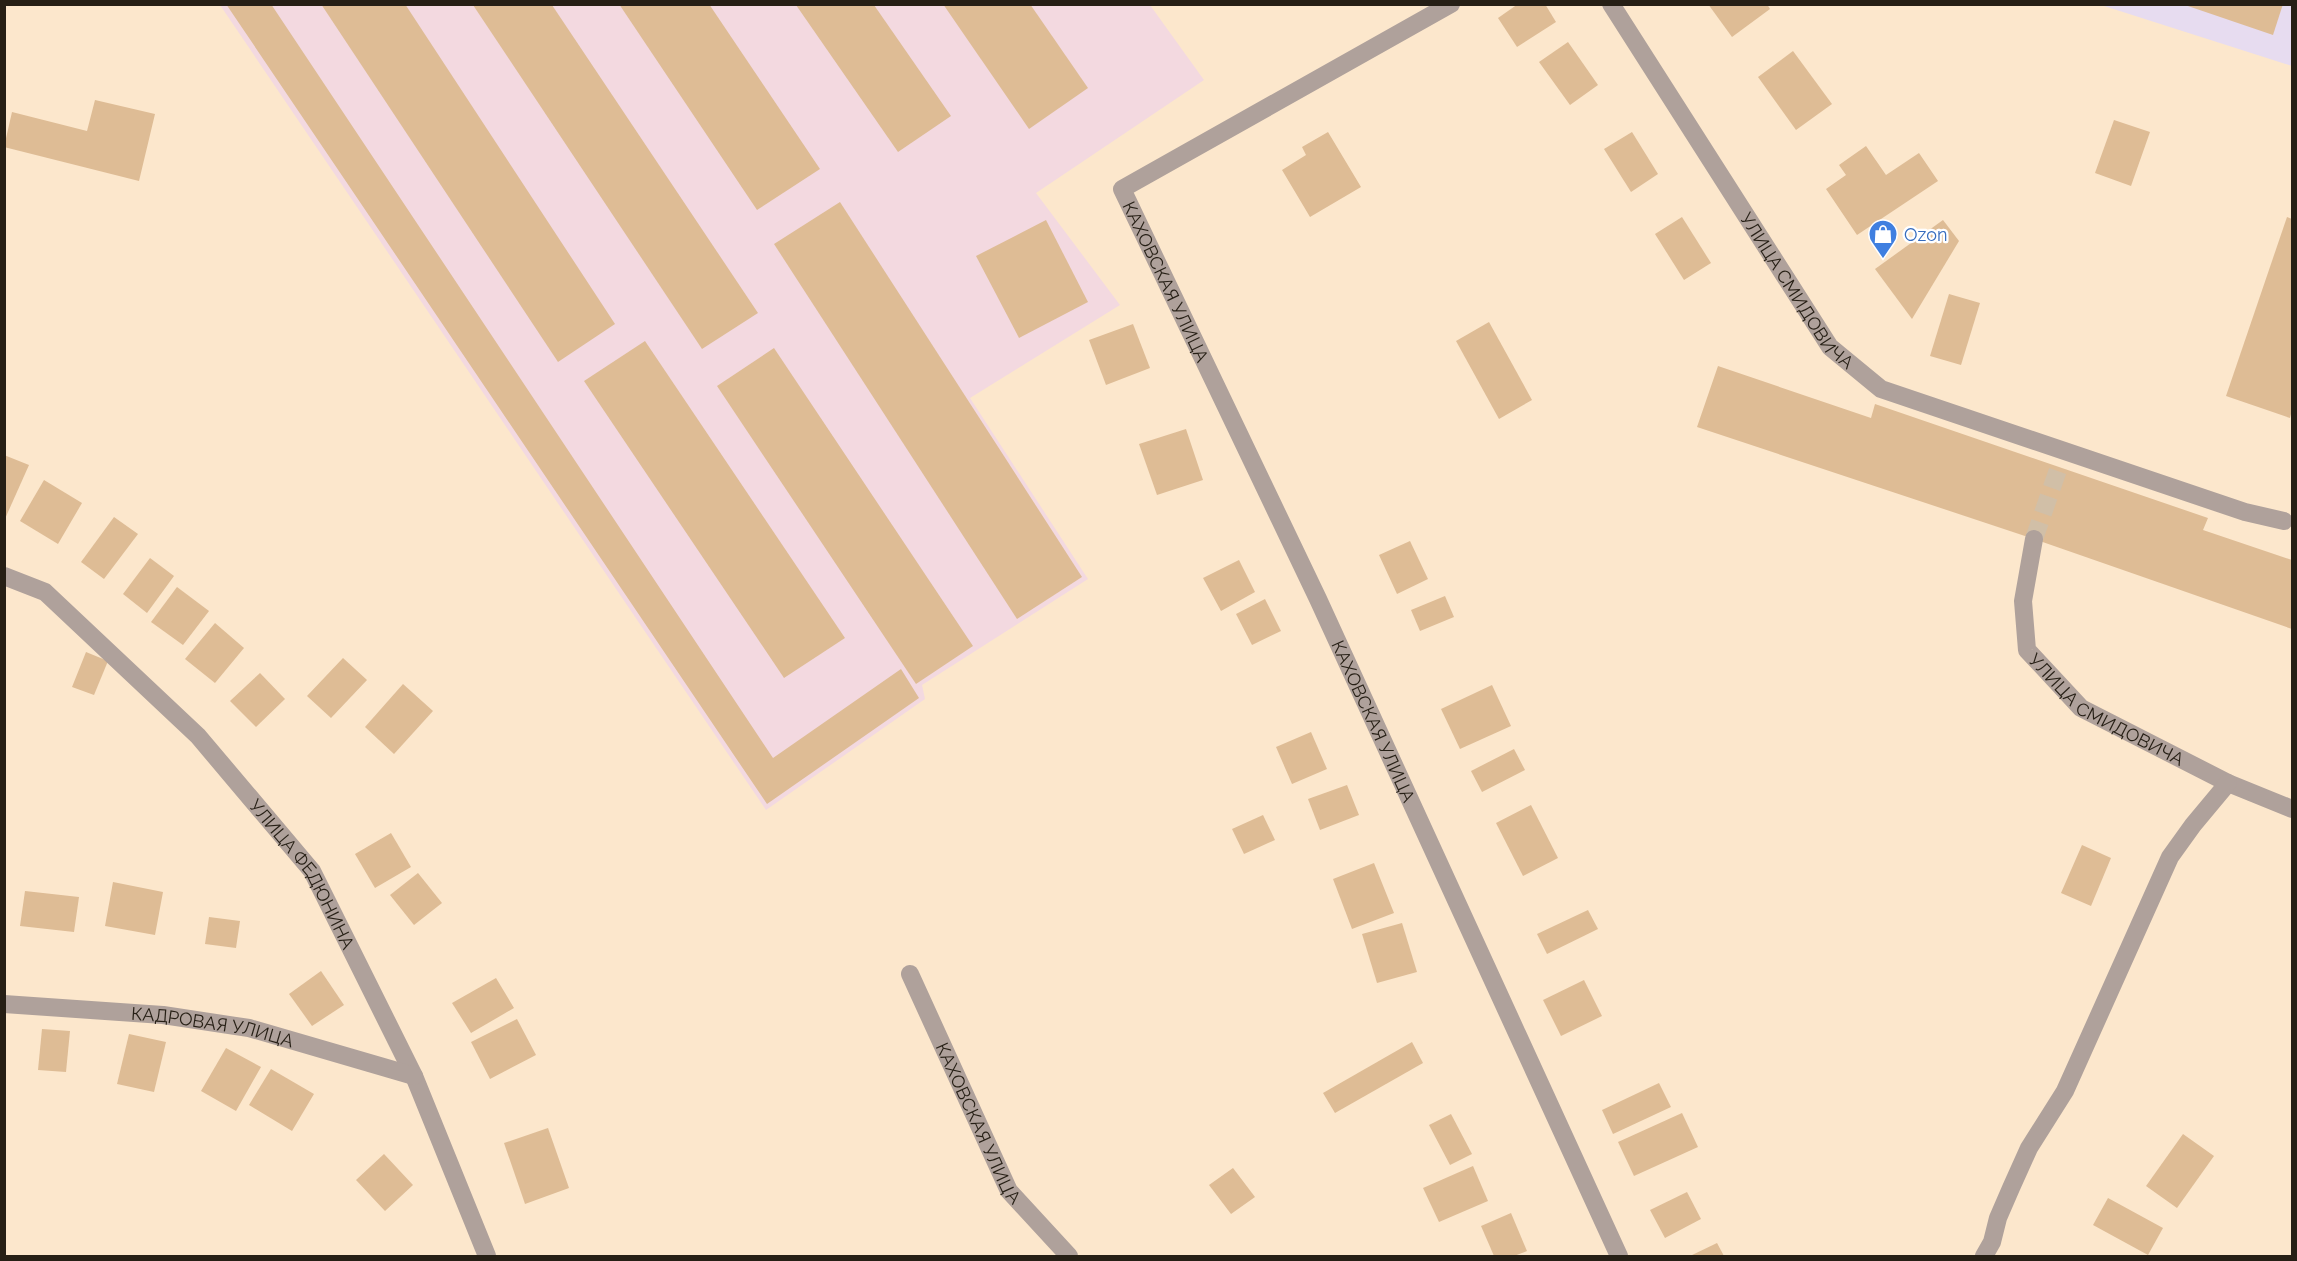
<svg xmlns="http://www.w3.org/2000/svg" width="2297" height="1261" font-family="Raleway,sans-serif">
<style>
.industrial{fill:#f3d9e0}
.education{fill:#e7dcf0}
.building{fill:#debc95}
.lines{fill:none;stroke-linecap:round;stroke-linejoin:round}
.minor-tunnel{stroke:#d1bfa7;stroke-width:18;stroke-dasharray:18 9;stroke-linecap:butt}
.minor{stroke:#afa19b;stroke-width:18}
.labels{text-anchor:middle;dominant-baseline:central;stroke-width:4.5;stroke-linejoin:round;paint-order:stroke}
.shop-label{font-size:18px;fill:#366cbe;stroke:#fff;text-anchor:start}
.street-label{font-size:18px;fill:#261f15;stroke:#fff}
</style>
<rect width="100%" height="100%" fill="#fce7cc"/>
<polygon class="industrial" points="220,5 1150,5 1204,80 1036,193 1120,305 970,398 1088,579 922,685 925,699 766,810"/>
<polygon class="education" points="2101,5 2292,5 2292,66"/>
<g class="building">
<polygon points="226,4 271,4 773,758 901,669 919,698 767,804"/>
<polygon points="321,4 405,4 615,324 558,362"/>
<polygon points="619,4 709,4 820,169 757,210"/>
<polygon points="943,4 1030,4 1088,88 1029,129"/>
<polygon points="1518,4 1545,4 1556,22 1517,47 1498,18"/>
<polygon points="1708,4 1767,4 1770,9 1732,37"/>
<polygon points="2182,4 2283,4 2273,35"/>
<polygon points="473,5 552,5 758,313 702,349"/>
<polygon points="796,5 874,5 951,116 898,152"/>
<polygon points="1568,42 1598,85 1570,105 1539,62"/>
<polygon points="1793,51 1832,104 1796,130 1758,77"/>
<polygon points="95,100 155,114 139,181 4,147 12,112 87,131"/>
<polygon points="2114,120 2150,132 2131,186 2095,173"/>
<polygon points="1328,132 1361,187 1310,217 1282,170 1306,155 1302,147"/>
<polygon points="1632,132 1658,174 1631,192 1604,149"/>
<polygon points="1866,146 1886,175 1919,153 1938,181 1857,235 1826,189 1846,175 1839,165"/>
<polygon points="840,202 1082,577 1017,619 774,244"/>
<polygon points="1682,217 1711,263 1684,280 1655,234"/>
<polygon points="2287,217 2292,219 2292,410 2290,418 2226,396"/>
<polygon points="1046,220 1088,302 1019,338 976,256"/>
<polygon points="1943,220 1959,241 1912,319 1875,269"/>
<polygon points="1949,294 1980,303 1961,365 1930,356"/>
<polygon points="1489,322 1532,400 1499,419 1456,341"/>
<polygon points="1133,324 1150,368 1106,385 1089,340"/>
<polygon points="645,341 845,638 784,678 584,381"/>
<polygon points="774,348 973,646 916,684 717,386"/>
<polygon points="1718,366 1871,418 1875,404 2208,518 2203,530 2292,560 2292,629 2034,539 1697,427"/>
<polygon points="1186,429 1203,480 1157,495 1139,444"/>
<polygon points="4,455 29,465 4,521"/>
<polygon points="44,480 82,503 58,544 20,521"/>
<polygon points="114,517 138,534 104,579 81,562"/>
<polygon points="1410,541 1428,579 1397,594 1379,555"/>
<polygon points="150,558 174,576 147,613 123,594"/>
<polygon points="1239,560 1255,592 1221,611 1203,578"/>
<polygon points="177,587 209,611 183,645 151,622"/>
<polygon points="1445,596 1454,617 1420,631 1411,610"/>
<polygon points="1265,599 1281,631 1252,645 1236,614"/>
<polygon points="215,623 244,648 215,683 185,659"/>
<polygon points="86,652 108,661 94,695 72,687"/>
<polygon points="343,658 367,680 331,718 307,696"/>
<polygon points="260,673 285,699 256,727 230,701"/>
<polygon points="403,684 433,711 394,754 365,727"/>
<polygon points="1492,685 1511,726 1460,749 1441,709"/>
<polygon points="1311,732 1327,769 1292,784 1276,747"/>
<polygon points="1514,749 1525,770 1482,792 1471,771"/>
<polygon points="1347,785 1359,815 1320,830 1308,799"/>
<polygon points="1531,805 1558,858 1523,876 1496,823"/>
<polygon points="1263,815 1275,840 1244,854 1232,829"/>
<polygon points="391,833 411,867 375,888 355,854"/>
<polygon points="2082,845 2111,858 2091,906 2061,893"/>
<polygon points="1374,863 1394,913 1352,929 1333,879"/>
<polygon points="418,873 442,903 414,925 390,895"/>
<polygon points="113,882 163,892 155,935 105,926"/>
<polygon points="25,891 79,897 74,932 20,926"/>
<polygon points="1588,910 1598,929 1547,954 1537,934"/>
<polygon points="209,917 240,921 236,948 205,944"/>
<polygon points="1402,923 1417,972 1377,983 1362,934"/>
<polygon points="321,971 344,1005 312,1026 289,994"/>
<polygon points="496,978 514,1008 471,1033 452,1003"/>
<polygon points="1584,980 1602,1016 1561,1036 1543,1000"/>
<polygon points="517,1019 536,1055 490,1079 471,1042"/>
<polygon points="42,1029 70,1031 66,1072 38,1070"/>
<polygon points="129,1034 166,1042 154,1092 117,1084"/>
<polygon points="1412,1042 1423,1063 1335,1113 1323,1093"/>
<polygon points="226,1048 261,1067 236,1111 201,1091"/>
<polygon points="271,1069 314,1094 292,1131 249,1105"/>
<polygon points="1659,1083 1671,1107 1613,1134 1602,1110"/>
<polygon points="1682,1113 1698,1147 1634,1176 1618,1142"/>
<polygon points="1451,1114 1472,1154 1450,1165 1429,1125"/>
<polygon points="548,1128 569,1188 525,1204 504,1143"/>
<polygon points="2183,1134 2214,1156 2177,1208 2146,1186"/>
<polygon points="384,1154 413,1185 385,1211 356,1180"/>
<polygon points="1473,1166 1488,1201 1439,1222 1423,1188"/>
<polygon points="1233,1168 1255,1197 1231,1214 1209,1185"/>
<polygon points="1687,1192 1701,1219 1665,1238 1650,1210"/>
<polygon points="2108,1198 2163,1228 2148,1255 2093,1225"/>
<polygon points="1511,1213 1527,1251 1514,1256 1494,1256 1481,1226"/>
<polygon points="1717,1243 1724,1256 1690,1256"/>
</g>
<g class="lines">
<polyline class="minor-tunnel" points="2034,539 2059,467"/>
<g class="minor">
<path id="s1" d="M1451 4 1122 189 1318 599 1619 1256"/>
<path id="s2" d="M1611 4 1830 347 1881 389 2245 512 2284 521"/>
<path id="s3" d="M2034 539 2023 601 2027 650 2081 708 2228 783 2292 809"/>
<path id="s4" d="M4 576 45 592 198 736 312 871 414 1076 487 1256"/>
<path id="s5" d="M910 974 1009 1191 1069 1256"/>
<path id="s6" d="M4 1004 163 1015 249 1028 414 1076"/>
<polyline points="1984,1256 1992,1242 1998,1218 2011,1188 2029,1148 2065,1091 2170,857 2193,825 2228,783"/>
</g>
</g>
<defs>
<g id="shop-pin" transform="scale(1.5)"><path d="M0 17L-7.5 6A9.5 9.5 0 1 1 7.5 6Z" fill="#3f7fe0" stroke="#fff"/><path d="M-5-2.5h2.3a2.7 3.5 0 0 1 5.4 0H5L5.5 6h-11ZM-1.5-2.5h3a1.5 2.3 0 0 0-3 0Z" fill="#fff"/></g>
</defs>
<g fill-rule="evenodd">
<use href="#shop-pin" x="1883" y="234"/>
</g>
<g class="labels">
<g class="shop-label">
<text x="1904" y="234">Ozon</text>
</g>
<g class="street-label">
<text stroke="none"><textPath href="#s1" startOffset="480">КАХОВСКАЯ УЛИЦА</textPath></text>
<text stroke="none"><textPath href="#s2" startOffset="342">УЛИЦА СМИДОВИЧА</textPath></text>
<text stroke="none"><textPath href="#s3" startOffset="213">УЛИЦА СМИДОВИЧА</textPath></text>
<text stroke="none"><textPath href="#s1" startOffset="966">КАХОВСКАЯ УЛИЦА</textPath></text>
<text stroke="none"><textPath href="#s4" startOffset="428">УЛИЦА ФЕДЮНИНА</textPath></text>
<text stroke="none"><textPath href="#s6" startOffset="210">КАДРОВАЯ УЛИЦА</textPath></text>
<text stroke="none"><textPath href="#s5" startOffset="164">КАХОВСКАЯ УЛИЦА</textPath></text>
</g>
</g>
<rect width="2297" height="1261" fill="none" stroke="#261f15" stroke-width="12"/>
</svg>
